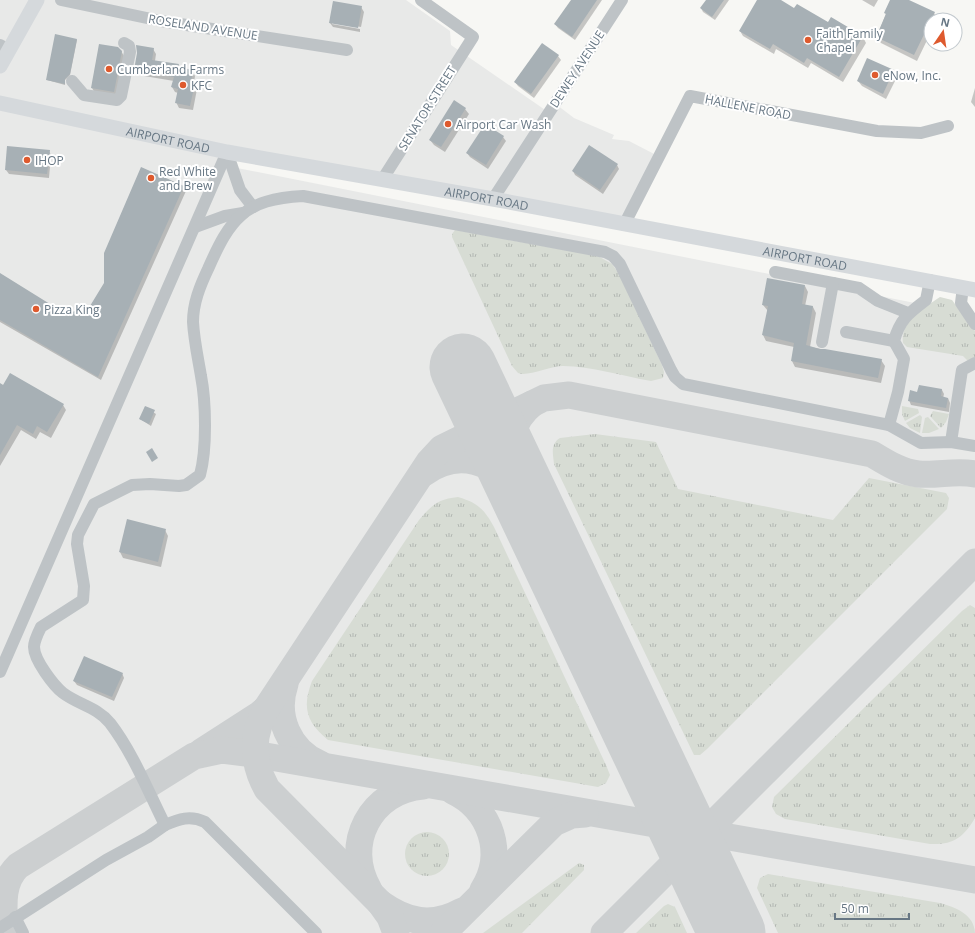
<svg xmlns="http://www.w3.org/2000/svg" width="975" height="933" font-family="'Open Sans',sans-serif">
<style>
.built{fill:#e8e9e8}
.grass{fill:url(#grass-tufts)}
.shadow{fill:#0003}
.lines{fill:none;stroke-linecap:round;stroke-linejoin:round}
.taxiway{stroke:#cccfd0;stroke-width:27}
.runway{stroke:#cccfd0;stroke-width:67}
.building{fill:#a7b0b5}
.minor{stroke:#bec3c6;stroke-width:12}
.major{stroke:#d5d9dc;stroke-width:15}
.poi-dot{fill:#de5a2e;stroke:#fff;stroke-width:1.5}
.labels{text-anchor:middle;dominant-baseline:central;stroke-width:4;stroke-linejoin:round;paint-order:stroke}
.street-label{font-size:12px;fill:#677784;stroke:#fff}
.poi-label{font-size:12px;fill:#677784;stroke:#fff;text-anchor:start}
</style>
<defs>
<pattern id="grass-tufts" width="24" height="20" patternUnits="userSpaceOnUse"><rect width="24" height="20" fill="#d7dcd4"/><path d="M3 7l-1-3M5 7V3M7 7l1-3M15 17l-1-3M17 17v-4M19 17l1-3" fill="none" stroke="#b2b7b2"/></pattern>
</defs>
<rect width="100%" height="100%" fill="#f7f7f4"/>
<polygon class="built" points="0,0 406,0 450,31 451,45 551,114 557,105 574,118 614,135 612,139 629,141 660,157 625,226 228,152 222,165 975,315 975,933 0,933"/>
<g class="grass">
<path d="M455 230 598 256 612 264 619 274 662 365 664 372 663 378 651 381C622 376 591 366 563 366 550 366 527 377 518 373L512 366 452 237V234Z"/>
<path d="M940 297 952 300 975 331V357L968 361 963 356 907 347 903 343C900 321 924 308 940 297Z"/>
<polygon points="902,406 918,409 919,413 905,421 902,414"/>
<polygon points="933,411 949,414 946,422 941,428 930,416"/>
<polygon points="920,415 922,417 920,433 910,428 906,423"/>
<polygon points="928,417 939,429 929,433 922,433 925,418"/>
<path d="M595 434 656 442 678 489 833 520 869 478 946 493 949 498 947 509 707 749 700 755H694L554 464C553 454 550 444 560 438Z"/>
<path d="M458 497C478 503 484 509 494 527L606 765 610 775 606 783 598 787 328 740C306 722 302 707 312 681L419 520C432 505 438 499 458 497Z"/>
<path d="M970 605 975 608V818C963 838 953 845 930 844L785 819 776 814 772 807 774 797 962 611Z"/>
<circle cx="427" cy="854" r="22"/>
<polygon points="579,863 584,865 584,870 522,933 483,933"/>
<path d="M768 874 940 903C955 907 974 914 975 933H778L757 888 760 878Z"/>
<polygon points="668,904 675,907 687,933 636,933 664,906"/>
</g>
<g class="shadow">
<polygon points="572,0 602,0 575,40 558,28 555,24"/>
<polygon points="707,0 729,0 715,20 703,12 701,8"/>
<polygon points="758,0 779,0 794,9 829,23 831,18 863,37 866,43 843,82 811,63 808,68 776,49 774,54 743,36 740,31"/>
<polygon points="862,0 878,0 874,7"/>
<polygon points="891,0 907,0 934,13 937,19 931,20 931,32 917,61 881,43 877,37"/>
<polygon points="361,7 364,12 361,27 332,22 332,24 360,29 360,32 333,27 330,23"/>
<polygon points="56,36 77,40 70,75 65,80 65,85 47,80"/>
<polygon points="542,44 558,56 561,60 534,98 518,86 515,82"/>
<polygon points="100,45 121,51 124,56 116,96 95,93 92,88"/>
<polygon points="153,49 156,54 155,61 178,65 180,69 192,71 195,76 194,83 197,89 193,110 179,108 176,102 178,93 175,92 172,87 174,81 138,75 135,70"/>
<polygon points="893,71 897,77 886,99 862,86 858,81"/>
<polygon points="975,88 975,107 971,102"/>
<polygon points="465,109 469,114 445,152 434,145 430,140"/>
<polygon points="503,137 506,141 488,169 470,157 467,153"/>
<polygon points="49,151 51,155 49,178 9,174 6,170"/>
<polygon points="617,165 619,169 603,194 575,175 573,171"/>
<polygon points="142,168 184,187 186,191 101,380 0,322 0,274 66,315 90,307 105,284"/>
<polygon points="805,286 808,292 805,306 813,307 816,313 810,347 881,360 885,366 881,383 795,367 792,361 794,347 766,341 763,335 768,311 763,305"/>
<polygon points="0,384 63,405 66,410 51,438 40,432 36,439 21,430 0,466"/>
<polygon points="942,390 944,394 943,398 948,398 950,403 949,412 911,405 909,400 918,393"/>
<polygon points="145,407 156,414 151,426 140,419"/>
<polygon points="165,530 168,536 161,567 123,558 120,552"/>
<polygon points="122,673 124,678 114,701 77,685 74,681"/>
</g>
<g class="lines">
<g class="taxiway">
<path d="M512 469C509 443 510 422 532 404"/>
<path d="M424 473C460 447 490 463 521 488"/>
<path d="M285 684C274 716 289 751 320 764"/>
<polyline points="201,752 260,714 267,708"/>
<path d="M453 791C491 809 506 854 483 890"/>
<path d="M369 890C342 844 371 790 423 786"/>
<path d="M380 903C407 922 431 928 462 911"/>
<path d="M5 933C4 909 0 883 18 866L194 756 222 750 254 754 975 880"/>
<path d="M396 933 390 917 380 903 267 789C251 760 251 734 268 706L429 462 442 448 544 398 569 395 872 454C887 463 901 472 918 474 937 476 956 470 975 474"/>
<polyline points="443,933 554,823 572,815 585,814"/>
<polyline points="604,933 975,562"/>
</g>
<polyline class="runway" points="463,367 732,933"/>
</g>
<g class="building">
<polygon points="571,0 597,0 572,37 554,24"/>
<polygon points="706,0 724,0 712,17 700,8"/>
<polygon points="757,0 781,0 794,8 797,4 828,22 831,17 863,36 839,77 807,58 804,63 773,44 770,49 739,31"/>
<polygon points="890,0 909,0 935,12 914,55 876,37 886,14 884,13"/>
<polygon points="333,1 362,6 358,28 329,23"/>
<polygon points="55,34 77,39 70,74 65,79 65,84 46,80"/>
<polygon points="542,43 559,55 531,94 514,82"/>
<polygon points="99,44 118,47 122,51 114,92 91,88"/>
<polygon points="136,45 154,48 152,60 179,64 178,67 193,70 191,82 195,83 190,106 175,103 178,89 171,87 174,77 134,70 137,53"/>
<polygon points="867,58 894,70 883,94 857,81"/>
<polygon points="454,100 466,108 441,147 429,140"/>
<polygon points="485,124 504,136 486,165 466,153"/>
<polygon points="589,145 618,164 600,190 572,171"/>
<polygon points="7,146 50,150 47,174 5,170"/>
<polygon points="141,167 184,186 98,377 0,320 0,273 66,314 90,306 104,283 104,253"/>
<polygon points="767,278 805,285 802,304 813,306 806,345 820,349 825,349 882,359 878,378 791,361 794,343 762,335 768,306 762,305"/>
<polygon points="10,373 64,404 47,432 37,426 33,434 17,425 0,455 0,383 3,385"/>
<polygon points="919,385 942,389 941,396 948,398 946,408 908,401 910,390 917,392"/>
<polygon points="145,406 155,410 149,424 139,419"/>
<polygon points="152,448 158,458 152,462 146,452"/>
<polygon points="127,519 166,529 158,562 119,552"/>
<polygon points="84,656 123,673 112,697 73,681"/>
</g>
<g class="lines">
<g class="minor">
<polyline points="61,0 161,21 347,50"/>
<polyline points="0,45 9,50"/>
<polyline points="72,81 84,95 117,100 121,96 130,52 129,46 124,43"/>
<polyline points="227,152 240,190 253,207"/>
<polyline points="382,180 473,37 421,0"/>
<polyline points="493,199 622,0"/>
<polyline points="624,225 690,96 877,131 921,133 948,126"/>
<polyline points="195,227 225,216 243,213"/>
<polyline points="775,272 859,288 878,301 908,313"/>
<polyline points="963,287 961,303 975,324"/>
<polyline points="846,332 894,341"/>
<polyline points="822,342 833,283"/>
<path d="M889 425 898 392 904 359 894 341C900 319 909 313 926 300L930 280"/>
<polyline points="951,442 962,370 975,363"/>
<polyline points="0,672 227,152"/>
<polyline points="15,917 23,933"/>
<polyline points="0,928 106,860 148,837 165,825"/>
<path d="M316 933 205 822C190 815 179 819 165 825 148 791 133 753 110 723 97 707 79 705 63 693 54 686 34 660 34 647 34 641 38 633 41 627L83 600 84 586 77 544 78 535 94 504 132 485 150 484 179 486 186 485 200 475C207 449 206 402 201 376 198 358 194 340 193 322 193 303 200 286 208 269 230 219 244 199 303 196L605 252 613 256 620 264 671 370 675 377 683 384 889 425 921 443 951 442 975 446"/>
</g>
<g class="major">
<polyline points="0,66 37,0"/>
<path id="s1" d="M0 103 227 152 493 199 975 290"/>
</g>
</g>
<g class="poi-dot">
<circle cx="808" cy="40" r="4"/>
<circle cx="109" cy="69" r="4"/>
<circle cx="875" cy="75" r="4"/>
<circle cx="183" cy="85" r="4"/>
<circle cx="448" cy="124" r="4"/>
<circle cx="27" cy="160" r="4"/>
<circle cx="151" cy="178" r="4"/>
<circle cx="36" cy="309" r="4"/>
</g>
<g class="labels">
<g class="street-label">
<text transform="translate(203 27) rotate(9)">ROSELAND AVENUE</text>
<text transform="translate(577 69) rotate(-57)">DEWEY AVENUE</text>
<text transform="translate(748 107) rotate(11)">HALLENE ROAD</text>
<text transform="translate(427 108) rotate(-58)">SENATOR STREET</text>
<text stroke="none"><textPath href="#s1" startOffset="172">AIRPORT ROAD</textPath></text>
<text stroke="none"><textPath href="#s1" startOffset="496">AIRPORT ROAD</textPath></text>
<text stroke="none"><textPath href="#s1" startOffset="820">AIRPORT ROAD</textPath></text>
</g>
<g class="poi-label">
<text x="816" y="33">Faith Family<tspan x="816" dy="14">Chapel</tspan></text>
<text x="117" y="69">Cumberland Farms</text>
<text x="883" y="75">eNow, Inc.</text>
<text x="191" y="85">KFC</text>
<text x="456" y="124">Airport Car Wash</text>
<text x="35" y="160">IHOP</text>
<text x="159" y="171">Red White<tspan x="159" dy="14">and Brew</tspan></text>
<text x="44" y="309">Pizza King</text>
</g>
</g>
<g transform="translate(943 32) rotate(13)"><circle r="19" fill="#ffffff" stroke="#c2c9ce"/>
<path d="M0-3L7 15L0 10L-7 15Z" fill="#de5a2e"/>
<text y="-6" font-size="11" font-weight="bold" text-anchor="middle" fill="#677784">N</text>
</g>
<path d="M835 913v6h74v-6" fill="none" stroke="#677784" stroke-width="2"/>
<text x="841" y="913" font-size="12" fill="#677784" stroke="#ffffff" stroke-width="3" paint-order="stroke">50 m</text>
</svg>
